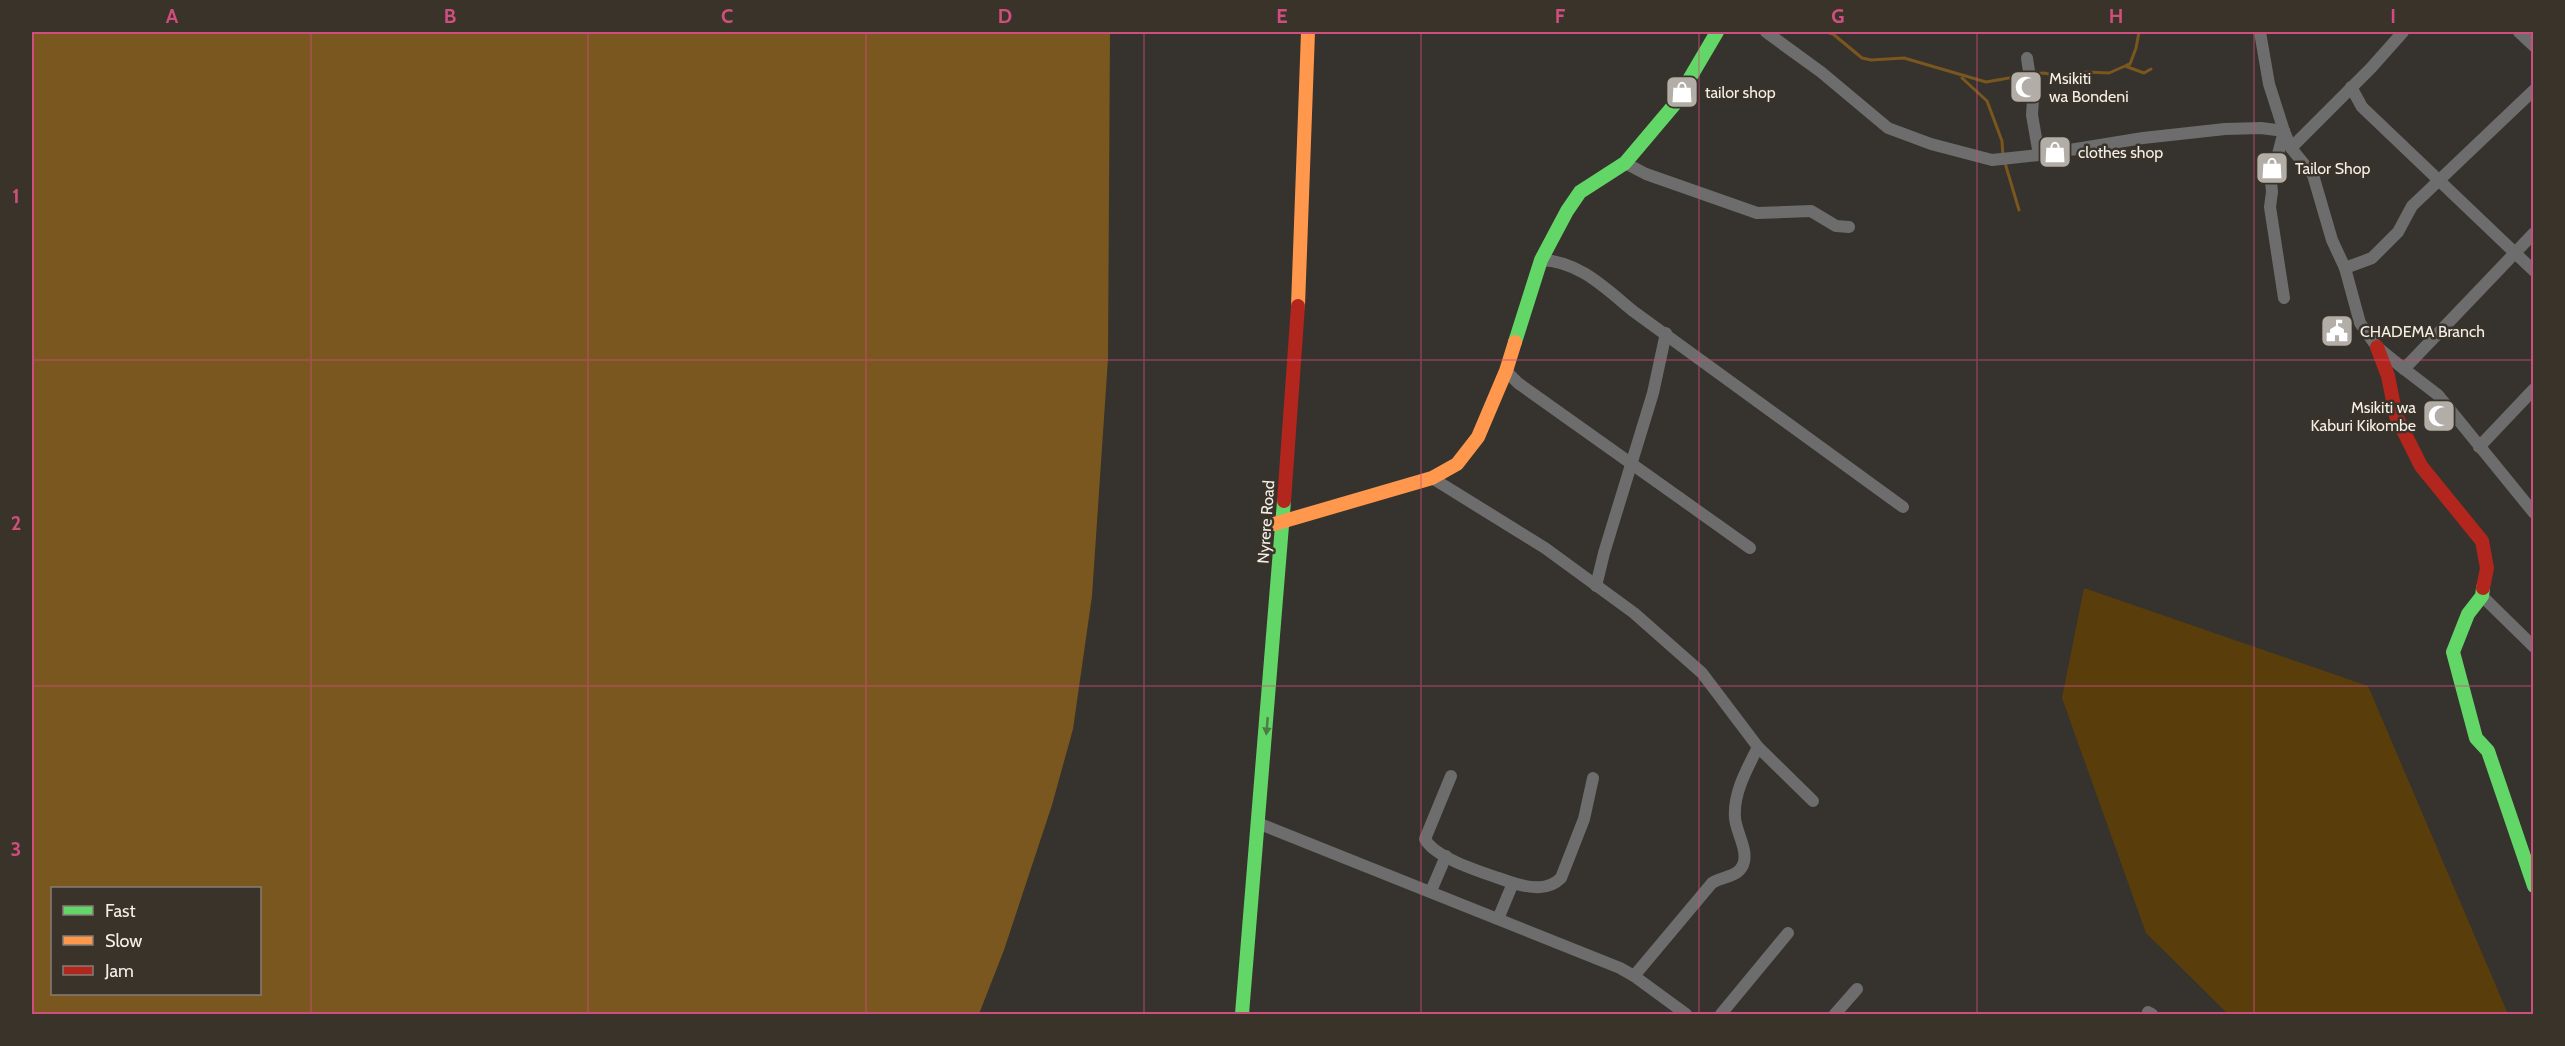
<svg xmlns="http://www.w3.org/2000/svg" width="2565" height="1046" font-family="Cabin,sans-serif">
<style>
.green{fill:#593e0c}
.water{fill:#79571e;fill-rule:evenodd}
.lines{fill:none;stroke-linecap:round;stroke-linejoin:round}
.stream{stroke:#79571e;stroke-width:3}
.street{stroke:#6c6d6c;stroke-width:12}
.fast{stroke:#63d668;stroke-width:14}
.slow{stroke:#ff974d;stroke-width:14}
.jam{stroke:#b3261e;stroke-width:14}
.oneway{fill:#4c7c45}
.grid{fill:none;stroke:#ce4e7e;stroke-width:1.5;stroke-opacity:0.55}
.labels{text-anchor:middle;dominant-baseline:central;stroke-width:5;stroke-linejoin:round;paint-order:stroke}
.poi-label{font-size:16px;fill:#f4efe9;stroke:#3a3329;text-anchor:start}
.street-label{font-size:16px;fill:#f4efe9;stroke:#3a3329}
.neatline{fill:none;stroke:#ce4e7e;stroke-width:2}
.grid-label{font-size:20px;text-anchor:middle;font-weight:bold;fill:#ce4e7e}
</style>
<rect width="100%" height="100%" fill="#36322d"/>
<polygon class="green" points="2084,588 2368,686 2508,1014 2228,1014 2146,933 2062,698"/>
<path class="water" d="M32 32H1110L1108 359 1092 596 1073 729 1052 805 1004 950 979 1014H32ZM52 888H260V994H52Z"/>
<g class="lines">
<g class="stream">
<polyline points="1826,32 1833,34 1862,58 1871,60 1904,58 1986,82 2026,75"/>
<polyline points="2127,65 2130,64 2136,48 2139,32"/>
<polyline points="2032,74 2044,73 2062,77 2076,76 2087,72 2109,73 2125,66 2144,73 2151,69"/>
<polyline points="1962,78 1987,101 2002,141 2003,157"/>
<polyline points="2005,163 2019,210"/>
</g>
<g class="street">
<polyline points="1766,32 1821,72 1888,128 1931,144 1992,160 2039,155 2143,138 2225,129 2261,128 2284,131"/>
<polyline points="2260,32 2269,84 2284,131 2291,148 2313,175 2332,240 2345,268 2360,323 2377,347 2404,369 2534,233"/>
<polyline points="2519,32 2534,46"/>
<polyline points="2027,58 2033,98 2032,115 2039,155"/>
<polyline points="2351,87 2362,107 2534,271"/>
<polyline points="2291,148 2371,68 2403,32"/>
<polyline points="1625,163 1646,174 1757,213 1811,211 1836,226 1849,227"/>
<path d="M1541 260C1579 261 1605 288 1633 311L1903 507"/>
<polyline points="2345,268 2372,258 2398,232 2412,206 2534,90"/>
<polyline points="2284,298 2270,207 2272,192 2271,181 2284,131"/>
<polyline points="2404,369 2438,395 2534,513"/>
<polyline points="1506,371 1518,383 1750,548"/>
<polyline points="2479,447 2534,389"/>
<polyline points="1432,478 1545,548 1634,613 1702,673 1758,747 1813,801"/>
<polyline points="1596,586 1604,553 1653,393 1666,333"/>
<polyline points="2482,596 2534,647"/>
<path d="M1451 776 1425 839C1436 860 1491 875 1513 883"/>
<polyline points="1260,824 1620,968 1634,976 1686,1014"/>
<polyline points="1431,891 1446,856"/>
<path d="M1498 919 1513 883C1530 888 1548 891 1561 878L1584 819 1593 778"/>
<path d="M1634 976 1712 883C1722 876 1737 878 1743 865 1749 851 1736 832 1735 818 1733 793 1747 769 1758 747"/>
<polyline points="2148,1012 2152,1014"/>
<polyline points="1721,1014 1788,933"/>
<polyline points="1835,1014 1857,989"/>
</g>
<g class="fast">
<polyline points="1515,342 1541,260 1567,211 1580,192 1625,163 1674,105 1717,32"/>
<polyline points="2483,588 2482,596 2468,614 2453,652 2476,738 2488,751 2534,886"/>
<polyline points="1242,1014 1284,501"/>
</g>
<g class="slow">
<polyline points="1298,306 1308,32"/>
<polyline points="1274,524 1432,478 1457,464 1478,437 1506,371 1515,342"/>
</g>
<g class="jam">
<polyline points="2377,347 2388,376 2396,416 2421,466 2482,541 2487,568 2483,588"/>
<polyline points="1284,501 1298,306"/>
</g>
</g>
<defs><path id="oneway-solid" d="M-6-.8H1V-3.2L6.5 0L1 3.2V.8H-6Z" transform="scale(1.5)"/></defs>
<use class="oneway" href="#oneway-solid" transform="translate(1267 726) rotate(95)"/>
<path class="grid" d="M311 32V1014M588 32V1014M866 32V1014M1144 32V1014M1421 32V1014M1699 32V1014M1977 32V1014M2254 32V1014M32 360H2534M32 686H2534"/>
<defs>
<g id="mosque-square" transform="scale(1.725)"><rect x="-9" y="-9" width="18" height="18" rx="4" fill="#b2ada7" stroke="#3a3329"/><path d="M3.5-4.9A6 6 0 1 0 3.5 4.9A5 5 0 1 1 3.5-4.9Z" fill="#fff"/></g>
<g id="shop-square" transform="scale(1.725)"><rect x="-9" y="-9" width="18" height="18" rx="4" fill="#b2ada7" stroke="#3a3329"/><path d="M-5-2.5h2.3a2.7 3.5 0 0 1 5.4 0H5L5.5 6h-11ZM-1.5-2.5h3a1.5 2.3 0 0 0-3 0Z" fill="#fff"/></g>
<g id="civic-square" transform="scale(1.725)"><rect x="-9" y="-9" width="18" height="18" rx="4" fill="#b2ada7" stroke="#3a3329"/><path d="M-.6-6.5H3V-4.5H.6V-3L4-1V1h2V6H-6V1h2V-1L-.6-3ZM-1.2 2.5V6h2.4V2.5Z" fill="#fff"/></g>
</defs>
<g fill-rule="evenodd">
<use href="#mosque-square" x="2026" y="87"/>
<use href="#shop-square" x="1682" y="92"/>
<use href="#shop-square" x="2055" y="152"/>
<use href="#shop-square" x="2272" y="168"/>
<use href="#civic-square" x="2337" y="331"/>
<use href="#mosque-square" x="2439" y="416"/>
</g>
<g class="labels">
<g class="poi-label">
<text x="2049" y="78">Msikiti<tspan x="2049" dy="18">wa Bondeni</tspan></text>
<text x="1705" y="92">tailor shop</text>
<text x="2078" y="152">clothes shop</text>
<text x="2295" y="168">Tailor Shop</text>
<text x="2360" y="331">CHADEMA Branch</text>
<text x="2416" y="407" text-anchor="end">Msikiti wa<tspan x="2416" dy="18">Kaburi Kikombe</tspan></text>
</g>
<g class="street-label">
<text transform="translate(1266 522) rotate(-86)">Nyrere Road</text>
</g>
</g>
<rect width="2565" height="1046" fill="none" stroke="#3a3329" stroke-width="66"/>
<rect x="51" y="887" width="210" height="108" fill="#3a3329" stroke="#847e76" stroke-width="1.5"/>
<rect x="63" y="906" width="30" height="9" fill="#63d668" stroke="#847e76" stroke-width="1.5"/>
<text x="105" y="917" font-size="18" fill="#f4efe9">Fast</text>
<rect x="63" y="936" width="30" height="9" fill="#ff974d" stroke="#847e76" stroke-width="1.5"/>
<text x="105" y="947" font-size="18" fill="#f4efe9">Slow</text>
<rect x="63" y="966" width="30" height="9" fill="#b3261e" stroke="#847e76" stroke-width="1.5"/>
<text x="105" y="977" font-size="18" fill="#f4efe9">Jam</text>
<rect x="33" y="33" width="2499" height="980" class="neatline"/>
<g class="grid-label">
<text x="172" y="23">A</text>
<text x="450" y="23">B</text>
<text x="727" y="23">C</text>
<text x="1005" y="23">D</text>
<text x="1282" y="23">E</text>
<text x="1560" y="23">F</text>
<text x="1838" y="23">G</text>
<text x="2116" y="23">H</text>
<text x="2393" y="23">I</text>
<text x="16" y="203">1</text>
<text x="16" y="530">2</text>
<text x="16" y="856">3</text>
</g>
</svg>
